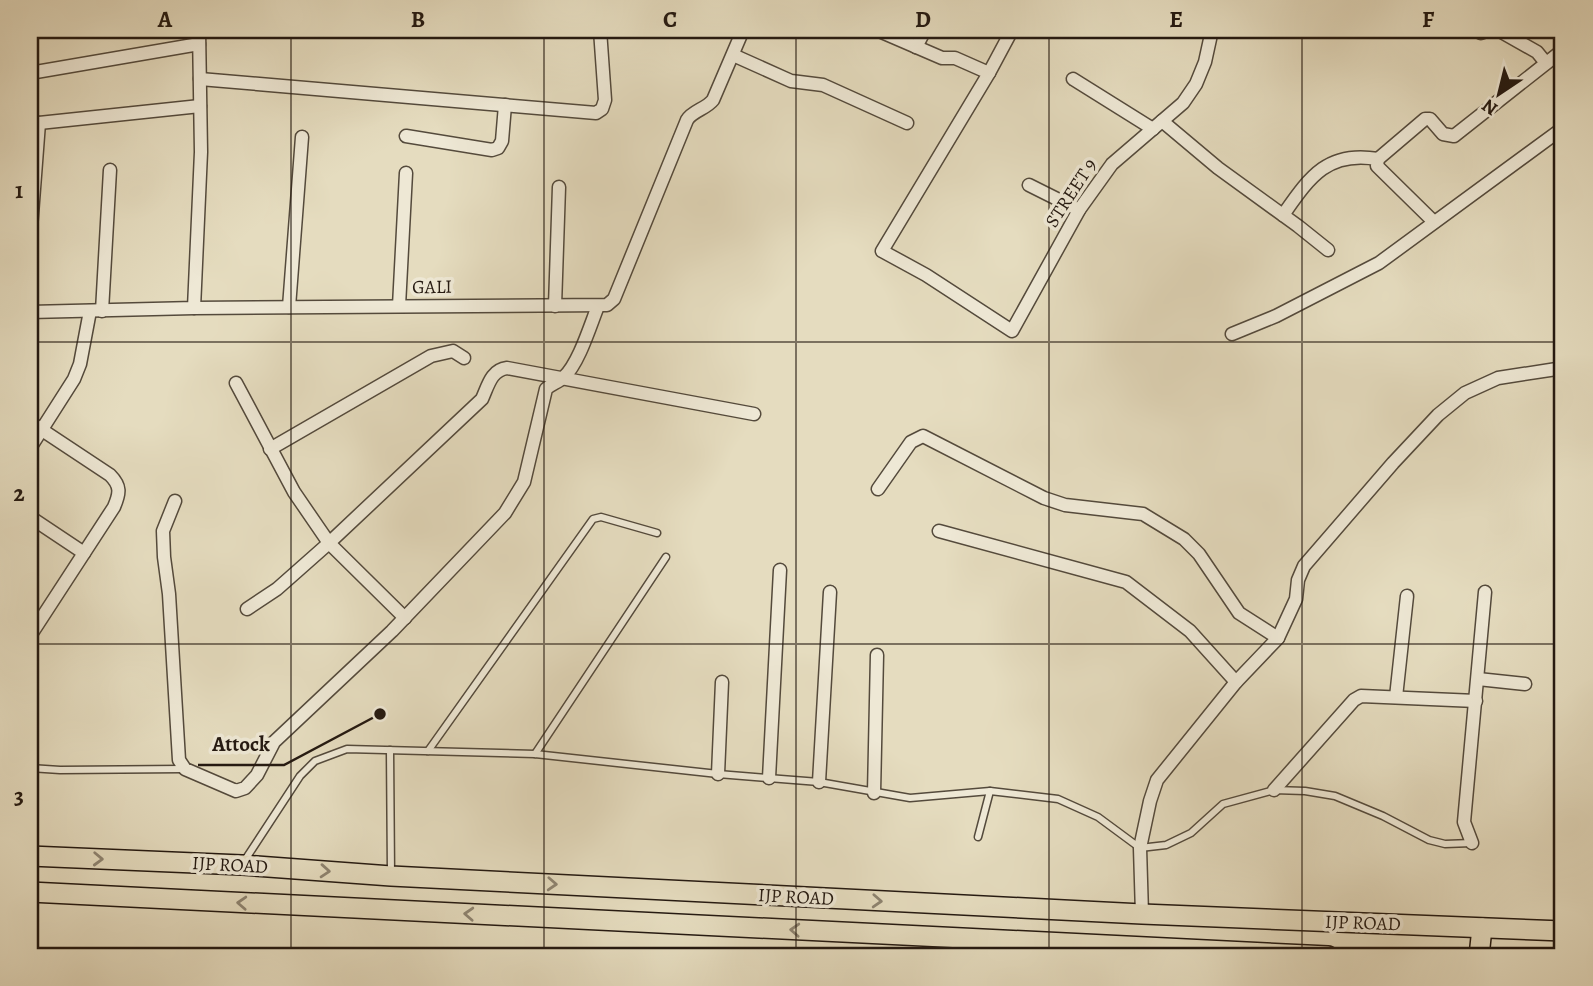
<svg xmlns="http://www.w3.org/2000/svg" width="1593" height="986" font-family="Alegreya,serif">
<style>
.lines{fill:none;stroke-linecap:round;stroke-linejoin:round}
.service-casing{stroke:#544a3c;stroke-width:9}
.minor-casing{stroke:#544a3c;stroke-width:15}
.trunk-casing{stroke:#241911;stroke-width:22}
.service{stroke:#eee8d5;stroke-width:6}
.minor{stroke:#eee8d5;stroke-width:12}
.trunk{stroke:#e5dcbf;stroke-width:19}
.oneway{stroke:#8e8471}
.grid{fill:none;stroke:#241911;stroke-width:2;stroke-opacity:0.55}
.labels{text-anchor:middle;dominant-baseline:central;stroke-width:7;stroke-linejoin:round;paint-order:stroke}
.street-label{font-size:19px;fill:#241911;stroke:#eee8d5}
.leader{fill:none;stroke:#241911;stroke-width:2.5}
.callout-dot{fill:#241911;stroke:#eee8d5;stroke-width:2.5}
.callout-label{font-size:21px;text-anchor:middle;font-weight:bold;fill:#241911;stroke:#eee8d5;stroke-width:7;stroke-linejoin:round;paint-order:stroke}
.neatline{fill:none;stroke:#241911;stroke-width:2.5}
.grid-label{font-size:23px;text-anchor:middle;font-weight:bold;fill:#241911}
</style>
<rect width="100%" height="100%" fill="#e5dcbf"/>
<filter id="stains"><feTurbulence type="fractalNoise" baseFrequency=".00286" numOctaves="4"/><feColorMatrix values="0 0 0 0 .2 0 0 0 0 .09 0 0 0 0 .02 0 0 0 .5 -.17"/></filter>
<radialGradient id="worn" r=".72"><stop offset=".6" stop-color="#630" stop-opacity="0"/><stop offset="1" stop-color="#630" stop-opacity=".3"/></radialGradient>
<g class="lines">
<g class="service-casing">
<g id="service">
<polyline points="390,750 391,874"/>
<polyline points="428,751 593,519 601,517 657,533"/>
<polyline points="535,754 666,557"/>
<polyline points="30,768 60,770 183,769"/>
<polyline points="978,837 990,791"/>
<polyline points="243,863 300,776 315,761 347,749 535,754 718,774 819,782 910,798 990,791 1058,799 1098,817 1140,848 1166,845 1191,833 1223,804 1274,790 1305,791 1335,796 1383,816 1429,840 1445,844 1472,843"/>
</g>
</g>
<g class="minor-casing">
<g id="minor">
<polyline points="877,30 942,58 955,58 989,73 882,251 926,275 1012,331 1079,210 1112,164 1183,103 1196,84 1205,62 1212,30"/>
<polyline points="1475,30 1481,33 1490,30"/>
<polyline points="1498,30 1537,52 1546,63"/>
<polyline points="916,47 925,30"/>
<polyline points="733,55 791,81 823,85 907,123"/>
<polyline points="30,73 199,44"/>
<polyline points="989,73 1012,30"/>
<polyline points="200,79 596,113 602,109 605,100 600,30"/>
<polyline points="1073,79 1153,129"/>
<polyline points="1162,121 1218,168 1298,226 1328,250"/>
<polyline points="39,123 200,106"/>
<polyline points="30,124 39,123 30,241"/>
<polyline points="406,136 492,150 498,148 502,141 505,105"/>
<polyline points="1029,185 1079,210"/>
<path d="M1283 215C1309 178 1327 150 1378 159"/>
<polyline points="1434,222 1377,166 1378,159 1425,119 1430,119 1443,134 1454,136 1563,50"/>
<polyline points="399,306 406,173"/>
<polyline points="555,306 559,187"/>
<polyline points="289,307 302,137"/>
<path d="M194 308 607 305 614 299 687 120C692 111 706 109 713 100L743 30"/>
<polyline points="102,311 110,170"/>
<polyline points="30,312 194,308 201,152 199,30"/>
<polyline points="1232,334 1276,316 1379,263 1563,128"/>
<polyline points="236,383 294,492 329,543 405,618"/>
<path d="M30 422 110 475C121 486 120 493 114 507L30 636"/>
<polyline points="30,448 74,379 80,364 90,311"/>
<polyline points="270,449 431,356 453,351 464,358"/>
<polyline points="878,489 911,442 923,436 1044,498 1065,505 1143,514 1184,539 1199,554 1239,613 1278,638"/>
<path d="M175 501 163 531 164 557 169 594 179 760 185 769 236 791 245 788 257 775 274 742 392 631 505 513 524 482 546 389C551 384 559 382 564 377 579 363 590 326 598 306"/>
<polyline points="30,517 84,553"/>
<polyline points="939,531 1126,582 1190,631 1236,682"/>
<path d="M247 609 277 589 329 543 482 399C488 386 491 370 507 368L754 414"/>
<polyline points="1478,679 1525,684"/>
<polyline points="1396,697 1407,596"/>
<polyline points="718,774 722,682"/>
<polyline points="769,778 780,570"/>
<polyline points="819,782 830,592"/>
<polyline points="1274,790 1354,700 1361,696 1476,701"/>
<polyline points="874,793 877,655"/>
<polyline points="1472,843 1464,822 1485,592"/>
<polyline points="1142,914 1140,848 1150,801 1157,780 1236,682 1278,638 1296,599 1298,580 1304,566 1393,463 1438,415 1465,393 1498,378 1563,368"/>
</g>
</g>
<g class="trunk-casing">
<g id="trunk">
<polyline points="30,856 242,865 391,876 1142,914 1563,931"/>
<polyline points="30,892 1328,956"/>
<polyline points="1479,956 1482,928"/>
</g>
</g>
<use href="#service" class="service"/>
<use href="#minor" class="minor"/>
<use href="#trunk" class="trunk"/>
</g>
<defs><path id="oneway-chevron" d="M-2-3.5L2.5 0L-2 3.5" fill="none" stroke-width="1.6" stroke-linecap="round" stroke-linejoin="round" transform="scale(1.75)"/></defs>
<g class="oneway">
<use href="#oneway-chevron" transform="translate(98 859) rotate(2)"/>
<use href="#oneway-chevron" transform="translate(325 871) rotate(4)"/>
<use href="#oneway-chevron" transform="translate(552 884) rotate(3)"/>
<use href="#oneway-chevron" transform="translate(877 901) rotate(3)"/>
<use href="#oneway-chevron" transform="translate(242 903) rotate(-177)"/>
<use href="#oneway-chevron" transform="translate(469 914) rotate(-177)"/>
<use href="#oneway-chevron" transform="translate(795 930) rotate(-177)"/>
</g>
<path class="grid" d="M291 30V956M544 30V956M796 30V956M1049 30V956M1302 30V956M30 342H1563M30 644H1563"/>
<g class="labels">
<g class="street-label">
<text transform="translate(1071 193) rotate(-57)">STREET 9</text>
<text transform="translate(432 287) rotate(-1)">GALI</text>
<text transform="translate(230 865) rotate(3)">IJP ROAD</text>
<text transform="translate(796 897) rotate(3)">IJP ROAD</text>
<text transform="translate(1363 923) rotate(2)">IJP ROAD</text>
</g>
</g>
<path class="leader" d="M380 714L284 765H198"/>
<circle class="callout-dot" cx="380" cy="714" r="7"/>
<g class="callout-label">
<text x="241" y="751">Attock</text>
</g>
<rect width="1593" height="986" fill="none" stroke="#e5dcbf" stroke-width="77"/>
<g transform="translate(1499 94) rotate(215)" stroke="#eee8d5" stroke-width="5" paint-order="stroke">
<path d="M0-5L12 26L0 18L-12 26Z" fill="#241911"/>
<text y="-10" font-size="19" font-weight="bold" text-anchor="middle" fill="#241911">N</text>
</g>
<rect x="38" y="38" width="1516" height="910" class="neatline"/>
<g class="grid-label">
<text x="165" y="27">A</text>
<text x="418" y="27">B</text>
<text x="670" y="27">C</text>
<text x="923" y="27">D</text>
<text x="1176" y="27">E</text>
<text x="1428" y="27">F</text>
<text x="19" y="198">1</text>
<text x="19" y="501">2</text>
<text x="19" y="804">3</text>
</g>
<rect width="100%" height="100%" filter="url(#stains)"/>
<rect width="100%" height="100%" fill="url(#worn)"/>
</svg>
